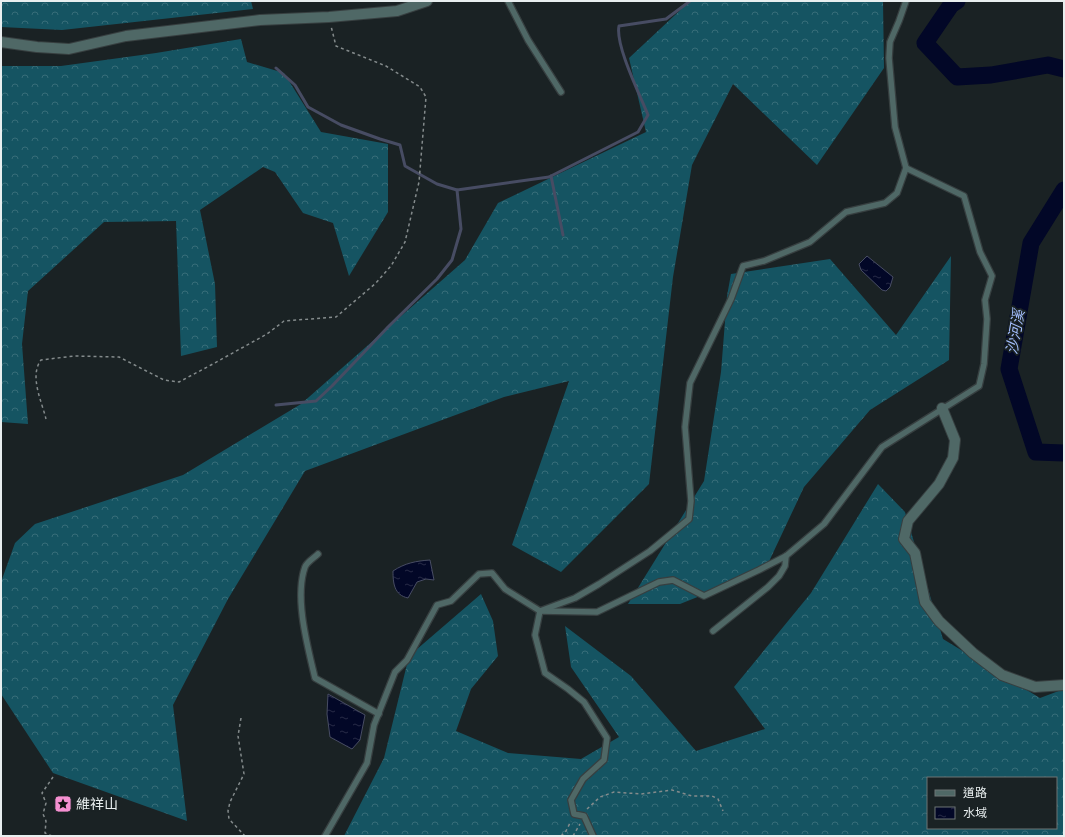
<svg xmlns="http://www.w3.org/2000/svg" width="1065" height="837" font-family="'Public Sans','Noto Sans TC',sans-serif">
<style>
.forest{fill:url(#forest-crowns);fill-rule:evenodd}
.water{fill:url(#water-ripples);stroke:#474c63}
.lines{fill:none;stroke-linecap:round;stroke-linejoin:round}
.stream{stroke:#474c63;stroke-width:3}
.river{stroke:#020727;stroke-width:17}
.service-casing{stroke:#373f40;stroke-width:8}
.minor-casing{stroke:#373f40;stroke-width:12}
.tertiary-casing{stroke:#373f40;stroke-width:12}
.path{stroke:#848b8c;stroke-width:1.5;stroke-dasharray:3 3;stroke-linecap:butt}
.service{stroke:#4f6866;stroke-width:5.5}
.minor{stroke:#4f6866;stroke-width:10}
.tertiary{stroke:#4f6866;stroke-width:10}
.labels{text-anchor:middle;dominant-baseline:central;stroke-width:3.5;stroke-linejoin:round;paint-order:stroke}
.poi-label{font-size:14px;fill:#e8eeef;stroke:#1a2224;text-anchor:start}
.water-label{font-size:15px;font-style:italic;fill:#a3befe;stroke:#1a2224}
</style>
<defs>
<pattern id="forest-crowns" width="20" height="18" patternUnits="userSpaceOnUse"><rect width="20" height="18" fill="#155462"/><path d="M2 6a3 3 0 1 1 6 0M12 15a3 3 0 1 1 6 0" fill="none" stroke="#376d79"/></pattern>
<pattern id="water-ripples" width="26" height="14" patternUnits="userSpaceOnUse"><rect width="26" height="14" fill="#020727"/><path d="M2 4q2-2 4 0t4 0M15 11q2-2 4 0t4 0" fill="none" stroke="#272b47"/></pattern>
</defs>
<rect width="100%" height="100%" fill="#1a2224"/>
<g class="forest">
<polygon points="1,1 251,1 253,9 62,30 1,27"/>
<polygon points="690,1 883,1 884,68 817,165 733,84 692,165 673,277 649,484 561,572 512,545 569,381 504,397 305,471 228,599 173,705 187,821 53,773 1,694 1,582 15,543 35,524 183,475 301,404 465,260 498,203 646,132 629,58"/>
<polygon points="241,39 247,62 284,73 321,132 388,144 388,212 349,276 333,223 303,213 275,172 263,167 200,210 215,284 217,347 181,356 176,221 104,222 28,291 22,344 28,424 1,422 1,66 61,66 156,53"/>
<polygon points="951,256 949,360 870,410 804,487 765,570 680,604 628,604 704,481 721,372 727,296 731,274 830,259 896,335"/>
<path d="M878 484 905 512 943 639 1040 698 1064 689V836H344L384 758 409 656 481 594 493 621 498 656 471 689 456 731 508 753 581 759 619 737 571 667 565 626 631 676 696 751 765 729 734 687 811 593ZM928 778H1056V828H928Z"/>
</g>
<g class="water">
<polygon points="867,256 893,277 890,287 886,291 882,290 861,270 859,264"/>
<path d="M430 560 434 580 426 579 417 582 408 598C394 595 393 583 393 571 405 563 416 561 430 560Z"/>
<polygon points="328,694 365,715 360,740 352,749 330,737 327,714"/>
</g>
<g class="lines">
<g class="stream">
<path d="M276 68 295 85 308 107 341 125 380 139 400 145 405 166 437 184 457 190 549 177 638 132 648 115C640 95 615 45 619 26L666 19 690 1"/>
<polyline points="551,176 563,235"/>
<polyline points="276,405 316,401 332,386 388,327 437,279 452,260 461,229 457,190"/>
</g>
<g class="river">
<polyline points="957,1 951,5 925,43 957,77 991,75 1048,65 1064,69"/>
<polyline points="1064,190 1031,243 1009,369 1036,452 1064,453"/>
</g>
<g class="service-casing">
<g id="service">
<polyline points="508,1 528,40 561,92"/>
<path d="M318 554C314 558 307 562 305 567 294 598 308 648 315 678L379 714"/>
<polyline points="713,631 768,587 779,576 785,566 786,556"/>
<polyline points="325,836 367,763 374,725 395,672 407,660 437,605 451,601 479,574 492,573 505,589 540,611 597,612 659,582 673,580 704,596 759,570 786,556 824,524 882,447 979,386 984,364 987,319 985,300 992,276 980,252 964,196 906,168"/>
<polyline points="593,836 584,816 574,814 571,800 583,779 604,760 607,738 584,702 568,689 545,673 535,635 540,611 575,598 599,584 650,551 689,519 691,501 685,427 690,383 731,299 743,266 764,261 810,242 846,212 885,203 897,193 906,168 895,127 889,58 890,42 899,21 906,1"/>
</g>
</g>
<g class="minor-casing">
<polyline id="minor" points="942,408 955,440 953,458 939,484 908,521 904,539 915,553 925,602 939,621 973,653 1002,675 1035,687 1064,685"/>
</g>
<g class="tertiary-casing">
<polyline id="tertiary" points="1,42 37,47 69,49 126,36 260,20 329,17 397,11 427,1"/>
</g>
<g class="path">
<path d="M46 419C42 402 29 376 41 360L74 356 119 357 164 380 179 382 211 365 267 334 284 321 336 317 376 283 391 266 405 242 419 182 426 97 420 87 386 66 336 46 331 26"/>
<polyline points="241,718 238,736 244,774 230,802 228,811 229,819 245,836"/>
<polyline points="587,809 600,797 614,792 641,794 672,790 692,796 712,796 718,799 723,811"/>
<polyline points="52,836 45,833 46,821 43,814 46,803 42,793 53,777"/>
<polyline points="561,836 566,831 571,821"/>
<polyline points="573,836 580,824"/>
</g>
<use href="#service" class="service"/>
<use href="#minor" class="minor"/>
<use href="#tertiary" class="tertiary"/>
</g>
<defs>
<g id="sight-square" transform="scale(0.9)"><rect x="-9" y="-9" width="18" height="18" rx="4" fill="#f590d1" stroke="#1a2224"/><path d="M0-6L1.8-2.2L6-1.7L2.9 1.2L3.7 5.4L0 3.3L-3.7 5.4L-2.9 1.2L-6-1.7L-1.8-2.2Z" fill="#111"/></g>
</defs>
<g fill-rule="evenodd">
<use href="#sight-square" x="63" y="804"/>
</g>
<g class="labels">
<g class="poi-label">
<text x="76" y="804">維祥山</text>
</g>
<g class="water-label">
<text transform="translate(1015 332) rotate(-80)">沙河溪</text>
</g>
</g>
<rect width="1065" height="837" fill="none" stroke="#e8eeef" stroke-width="4"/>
<rect x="927" y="777" width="130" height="52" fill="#1a2224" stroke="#6c7475"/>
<rect x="935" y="790" width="20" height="6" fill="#4f6866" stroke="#6c7475"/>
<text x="963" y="797" font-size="12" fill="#e8eeef">道路</text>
<rect x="935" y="807" width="20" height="12" fill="url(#water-ripples)" stroke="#6c7475"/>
<text x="963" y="817" font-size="12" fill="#e8eeef">水域</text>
</svg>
